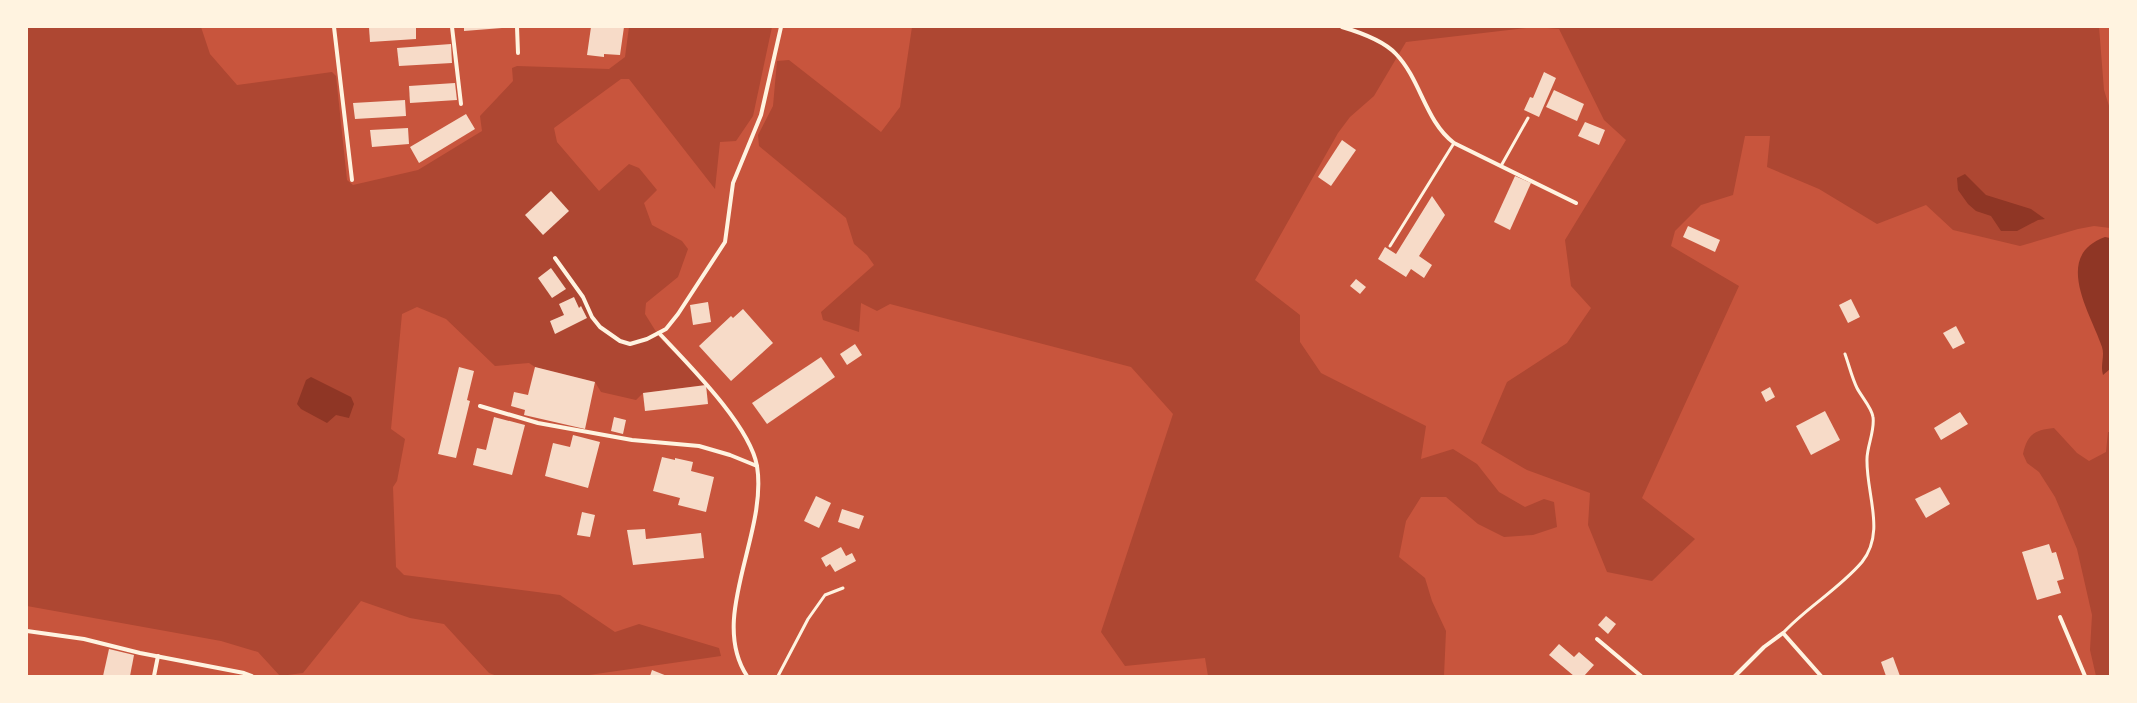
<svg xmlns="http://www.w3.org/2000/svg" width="2137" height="703" font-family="Spectral,serif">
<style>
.green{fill:#ae4732}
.water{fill:#8f3625}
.building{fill:#f7dbc8}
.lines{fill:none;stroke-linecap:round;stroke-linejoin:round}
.service{stroke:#fff3e0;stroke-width:3}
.minor{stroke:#fff3e0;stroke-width:4}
</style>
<rect width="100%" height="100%" fill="#c8553d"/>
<g class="green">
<polygon points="27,27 201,27 210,54 237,85 332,72 336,76 347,180 353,185 418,170 482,131 480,116 513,81 512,68 517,66 609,69 625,57 629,27 772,27 753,116 736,141 720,142 715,189 629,79 621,79 554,128 557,142 599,191 629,164 639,168 657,190 644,203 652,225 682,241 688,249 678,277 646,303 645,314 660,338 706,385 643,393 636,400 601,392 595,382 535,367 529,363 495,366 446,319 417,307 402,314 391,429 405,439 397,481 393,487 396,567 404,575 560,595 615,632 639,624 719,648 721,656 582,676 497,676 489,673 444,624 410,618 361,601 303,673 280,676 258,652 221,641 27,606"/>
<polygon points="912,27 2099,27 2104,90 2110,109 2110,228 2094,226 2078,229 2020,246 1953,230 1926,205 1877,224 1819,189 1767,167 1770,136 1745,136 1733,195 1701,205 1675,231 1671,246 1739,286 1642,498 1695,539 1652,581 1607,572 1588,525 1590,493 1527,470 1481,443 1507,382 1567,343 1591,308 1571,286 1565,240 1626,140 1604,120 1559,29 1535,27 1406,42 1374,96 1350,117 1338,133 1255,280 1300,315 1300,342 1321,373 1426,426 1421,459 1453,449 1477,464 1499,492 1525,507 1544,499 1554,502 1557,527 1533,535 1504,537 1478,524 1446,497 1421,497 1406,521 1399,557 1425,578 1432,601 1446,631 1444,676 1208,676 1205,658 1125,666 1101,632 1173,414 1131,367 890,304 877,311 861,303 859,332 823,320 821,312 874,265 867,255 854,244 846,218 759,146 758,135 773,106 777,61 789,60 881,132 900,107"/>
<path d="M2054 428 2077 453 2089 461 2106 452 2108 432H2110V676H2096L2090 650 2092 615 2077 549 2055 497 2039 472 2027 463 2023 454C2027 435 2034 430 2054 428Z"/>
</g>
<g class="water">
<polygon points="1965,174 1986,195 2031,209 2045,219 2038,220 2017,231 2001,231 1991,216 1976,211 1968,204 1958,190 1957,178"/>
<path d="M2105 237 2110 238V369L2103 375C2100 365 2105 356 2102 347 2091 314 2052 256 2105 237Z"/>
<polygon points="311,377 351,397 354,404 349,418 336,415 327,423 301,409 297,404 306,380"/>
</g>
<g class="building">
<polygon points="369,27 416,27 416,39 370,42"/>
<polygon points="464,27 502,27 502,28 464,31"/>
<polygon points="591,27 624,27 620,55 604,54 604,57 587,55"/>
<polygon points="451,44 452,63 399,66 397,48"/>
<polygon points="1544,72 1556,78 1539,117 1524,110 1530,97 1533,98"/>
<polygon points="455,83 457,100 410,103 409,86"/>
<polygon points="1554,90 1584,104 1577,121 1546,107"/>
<polygon points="405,100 406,116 355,119 353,103"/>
<polygon points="466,114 475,129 419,163 410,147"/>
<polygon points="1585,122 1605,130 1599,145 1578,136"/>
<polygon points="408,128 409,144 372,147 370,130"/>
<polygon points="1342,140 1356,150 1331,186 1318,177"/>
<polygon points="1515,176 1531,183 1510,230 1494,222"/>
<polygon points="551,191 569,211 543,235 525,215"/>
<polygon points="1432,196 1445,215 1419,256 1432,265 1424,278 1411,269 1406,277 1378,259 1385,247 1396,254"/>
<polygon points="1688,226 1720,240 1715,252 1683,237"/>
<polygon points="551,268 566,289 552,298 538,278"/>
<polygon points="1356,279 1366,287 1360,294 1350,286"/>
<polygon points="574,297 579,308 581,306 587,318 555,334 550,321 564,315 559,304"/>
<polygon points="1851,299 1860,317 1848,323 1839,305"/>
<polygon points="708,302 711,322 693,325 690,305"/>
<polygon points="743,309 773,343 731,381 699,346 731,316 733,318"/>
<polygon points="1956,326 1965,343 1953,349 1943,333"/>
<polygon points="855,344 862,355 847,365 840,354"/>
<polygon points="821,357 835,377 767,424 752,403"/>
<polygon points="459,367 474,371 467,400 470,401 456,458 438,454"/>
<polygon points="535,367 595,382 585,429 524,415 525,410 511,406 514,392 528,395"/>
<polygon points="706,385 708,404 645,411 643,393"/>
<polygon points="1770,387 1775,397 1766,402 1761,392"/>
<polygon points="1825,411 1840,440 1811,455 1796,426"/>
<polygon points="1960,412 1968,424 1941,440 1934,428"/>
<polygon points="494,417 525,425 512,475 473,465 477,448 486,450"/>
<polygon points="614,417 626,420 623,434 611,431"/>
<polygon points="573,435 600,442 588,488 545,476 553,443 570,447"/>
<polygon points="662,457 675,460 675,458 693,462 691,471 714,477 706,512 678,505 680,498 653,491"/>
<polygon points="1940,487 1950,504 1926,518 1915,499"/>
<polygon points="816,496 831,503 819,528 804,521"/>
<polygon points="842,509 864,516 859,529 838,522"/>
<polygon points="582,512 595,515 590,537 577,535"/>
<polygon points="645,529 646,539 701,533 704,558 633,565 627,530"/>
<polygon points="2049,544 2052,553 2056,552 2064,579 2057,581 2061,593 2037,600 2022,552"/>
<polygon points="841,547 846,556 852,553 856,561 835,572 830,564 826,567 821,558"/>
<polygon points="1606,616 1616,624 1608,634 1598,625"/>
<polygon points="1559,644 1574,657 1579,652 1594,665 1584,676 1574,676 1549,655"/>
<polygon points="109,649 134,655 130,676 103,676"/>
<polygon points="1893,657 1900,676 1886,676 1881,662"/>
<polygon points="652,670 667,676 650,676"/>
</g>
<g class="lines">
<g class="service">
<polyline points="1501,166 1528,118"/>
<polyline points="1390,246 1454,143"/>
<path d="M1783 633C1807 607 1839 589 1862 562 1886 532 1866 494 1867 459 1867 446 1875 431 1873 417 1872 408 1861 396 1857 388 1852 378 1849 365 1845 354"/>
<polyline points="778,676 808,619 825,595 843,588"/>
</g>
<g class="minor">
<polyline points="334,27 352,180"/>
<polyline points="452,27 461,104"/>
<polyline points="517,27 518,53"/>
<path d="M1342 27C1359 32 1384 41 1396 54 1421 80 1425 121 1454 143L1576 203"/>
<polyline points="555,258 583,297 592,317 600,327 620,341 630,344 647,339 666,329 678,314 725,242 733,183 761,115 781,27"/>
<path d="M659 333C687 363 750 425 757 466 768 534 708 617 747 676"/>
<polyline points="480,406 538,423 632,440 699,446 730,455 757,466"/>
<polyline points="2060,617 2085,676"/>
<polyline points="27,631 84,639 140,653 244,673 252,676"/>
<polyline points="1597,639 1641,676"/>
<polyline points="154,676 158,656"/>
<polyline points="1735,676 1764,647 1783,633 1821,676"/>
</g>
</g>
<rect width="2137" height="703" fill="none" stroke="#fff3e0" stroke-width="56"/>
</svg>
